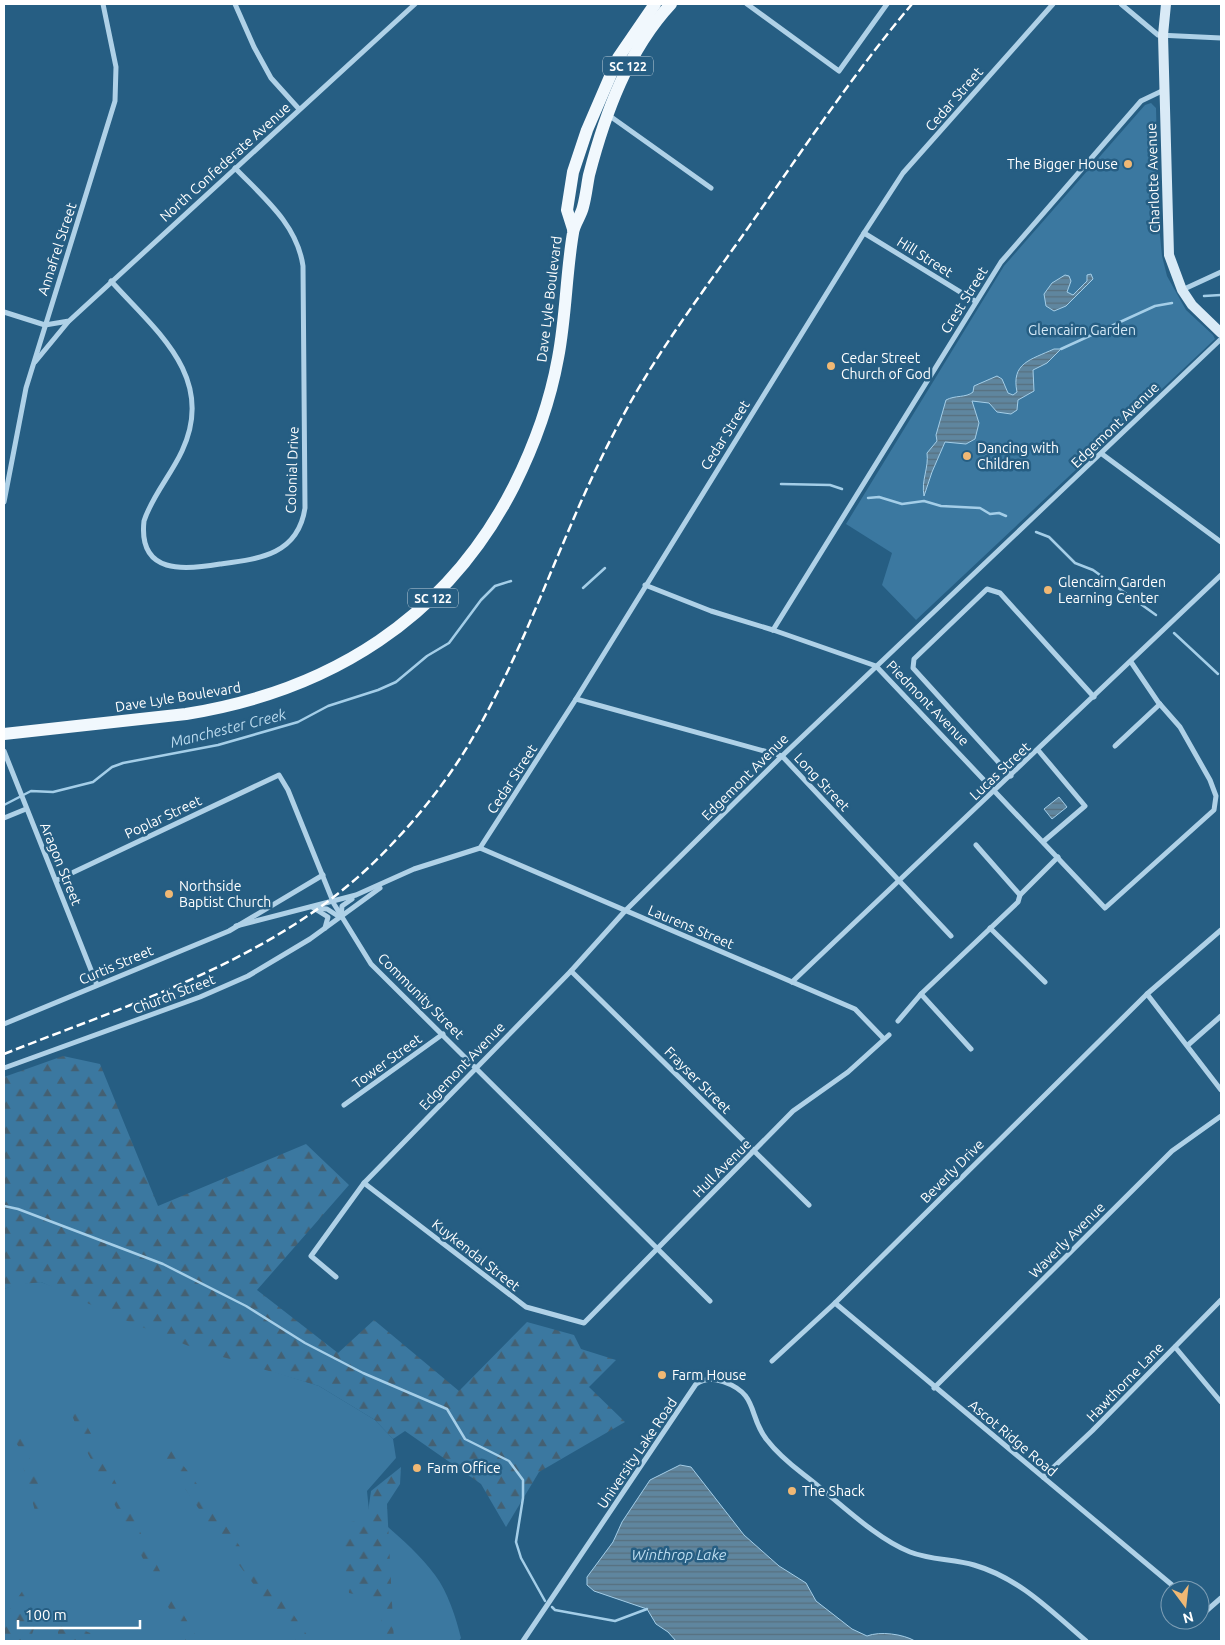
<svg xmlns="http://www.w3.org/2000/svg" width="1225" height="1645" font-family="Ubuntu,sans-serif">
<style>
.green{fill:#3b78a0}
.forest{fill:url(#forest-firs)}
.water{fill:url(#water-rules);stroke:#a4cee8}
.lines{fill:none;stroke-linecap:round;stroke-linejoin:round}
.stream{stroke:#a4cee8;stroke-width:2.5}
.street{stroke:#afd1e7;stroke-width:5}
.secondary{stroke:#d9eaf6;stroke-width:10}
.primary{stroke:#f1f8fd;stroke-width:12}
.rail{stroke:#fff;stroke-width:2.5;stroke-dasharray:9 4;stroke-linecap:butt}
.poi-dot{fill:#f0b874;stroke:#265e83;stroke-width:2}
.labels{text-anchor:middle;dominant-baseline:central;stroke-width:5;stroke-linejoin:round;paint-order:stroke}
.shield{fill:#265e83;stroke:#becfda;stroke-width:1}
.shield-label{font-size:12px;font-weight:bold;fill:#fff}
.street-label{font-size:14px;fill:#fff;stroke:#265e83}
.poi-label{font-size:14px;fill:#fff;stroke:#265e83;text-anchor:start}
.park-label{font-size:14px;fill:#d3e8f6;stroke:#265e83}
.water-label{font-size:15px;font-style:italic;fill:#bbdbef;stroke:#265e83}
</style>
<defs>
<pattern id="forest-firs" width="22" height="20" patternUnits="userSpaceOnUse" patternTransform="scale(1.25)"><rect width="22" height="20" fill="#3b78a0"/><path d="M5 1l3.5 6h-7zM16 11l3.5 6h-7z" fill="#446072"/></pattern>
<pattern id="water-rules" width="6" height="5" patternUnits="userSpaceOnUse" patternTransform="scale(1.25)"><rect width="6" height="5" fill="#5f869f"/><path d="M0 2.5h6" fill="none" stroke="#576f7e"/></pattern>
</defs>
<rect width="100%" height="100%" fill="#265e83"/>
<g class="green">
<polygon points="1151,103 1156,108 1159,225 1162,256 1167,276 1186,310 1213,335 1215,339 916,620 882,585 892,553 846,524 1004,266 1145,105"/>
<path d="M41 1282 262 1368 319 1386 375 1420 393 1439 396 1458 367 1491 369 1511C392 1530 417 1551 435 1575 448 1592 456 1618 461 1638L459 1641H4V1289L16 1284Z"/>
</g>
<g class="forest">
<polygon points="63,1056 100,1064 158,1206 306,1144 349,1185 257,1290 338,1353 374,1320 459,1391 527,1322 574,1335 581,1349 616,1360 589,1387 625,1422 539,1472 506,1527 481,1484 405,1431 393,1439 375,1420 319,1386 196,1349 120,1318 41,1282 16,1285 4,1289 4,1077"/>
<path d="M76 1406C119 1483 153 1566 199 1641H186L84 1446 70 1410Z"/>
<polygon points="15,1424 23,1431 25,1448 37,1477 42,1508 35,1511 23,1466 21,1451 11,1434"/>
<path d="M170 1449 190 1474 250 1561 279 1593 311 1641H297C250 1580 201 1517 161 1450Z"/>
<polygon points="401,1467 400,1484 387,1504 394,1641 384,1641 379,1600 349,1593 343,1549 345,1523 367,1519 371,1491"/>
<polygon points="23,1590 36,1622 30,1641 4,1641 4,1618"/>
<polygon points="58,1619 90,1633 94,1641 58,1641"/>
</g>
<g class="water">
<polygon points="1091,274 1093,279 1066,306 1054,311 1046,306 1044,294 1052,283 1065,275 1069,276 1071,281 1067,292 1073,295 1087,281 1087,275"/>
<path d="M1054 349H1061L1047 363 1033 370 1034 391 1018 400 1017 410 1011 414 997 412 989 403 972 401 979 423 975 439 966 444 945 442 932 472 924 496C921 480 929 468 927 453L937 441 936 435 946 400C955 395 966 398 973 392L974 386 997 376 1002 379 1008 393 1013 395 1017 392C1011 363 1030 360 1054 349Z"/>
<polygon points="1059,797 1067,807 1052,819 1044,809"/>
<path d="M680 1465 691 1467 744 1535 779 1566 806 1583 816 1601 852 1629 867 1636C880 1631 903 1634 915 1641H676L668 1632 656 1624 647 1609 594 1591 587 1585V1577L613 1542 622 1522 650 1480Z"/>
</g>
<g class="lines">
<g class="stream">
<polyline points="1204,296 1221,295"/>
<polyline points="1061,349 1155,306 1172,303"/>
<polyline points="781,484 830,485 842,489"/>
<polyline points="868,498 879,497 902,504 924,501 941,506 980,508 990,514 999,513 1006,516"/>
<polyline points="1036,532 1049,537 1075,563 1093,570 1156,615"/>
<polyline points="583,588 605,568"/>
<polyline points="1174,633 1218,674"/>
<polyline points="4,805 31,791 53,792 93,782 112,767 123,763 218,745 298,722 328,706 378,690 396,682 427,656 449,643 481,600 495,586 511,581"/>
<polyline points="4,1206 18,1209 163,1264 246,1306 305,1343 363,1373 447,1409 465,1439 509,1461 523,1480 523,1498 516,1542 521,1558 545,1601"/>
<polyline points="552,1607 555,1610 615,1621 647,1609"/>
</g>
<g class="street">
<polyline points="235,4 254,47 271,78 299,109"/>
<polyline points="747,4 839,71 887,4"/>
<polyline points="1121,4 1158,35 1221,38"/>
<polyline points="607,114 711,188"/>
<polyline points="864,233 975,301"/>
<path d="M111 281C155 330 217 377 182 451 171 475 152 496 144 521 138 575 185 570 220 564 259 559 298 555 305 508L303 266C297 224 263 197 235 168"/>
<polyline points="1182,290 1221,272"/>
<polyline points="4,312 45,325 69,321 415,4"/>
<polyline points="35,362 68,322"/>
<polyline points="1102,454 1221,542"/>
<polyline points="4,502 26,388 115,101 116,67 103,4"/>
<polyline points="645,585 711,611 773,630 876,666 1105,908 1214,810 1216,796 1210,780 1180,727 1158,702 1131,662"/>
<polyline points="773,630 1001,262 1141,101 1164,90"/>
<polyline points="576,699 782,756 951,936"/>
<polyline points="1115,746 1160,704"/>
<polyline points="1038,750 1085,806 1044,841"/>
<polyline points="4,751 97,985"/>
<polyline points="1011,776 913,668 914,659 987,589 1000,593 1094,697"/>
<polyline points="4,818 26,809"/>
<polyline points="976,845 1020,895 1058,857"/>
<polyline points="480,848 855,1009 884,1039"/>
<polyline points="57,880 279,775 288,790 334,904 371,964 710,1301"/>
<polyline points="312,907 328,917 325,928"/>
<polyline points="316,908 327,909 338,916"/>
<polyline points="341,917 342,906 352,899"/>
<polyline points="236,926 356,895 414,869 480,848 576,699 864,233 903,173 1053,4"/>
<polyline points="990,928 1045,982"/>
<polyline points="571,971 809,1205"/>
<polyline points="792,982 1221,575"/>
<polyline points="921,994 971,1049"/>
<polyline points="1147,994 1221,1090"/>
<polyline points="898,1021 921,994 1018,902 1020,895"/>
<polyline points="4,1024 229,931 323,875"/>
<polyline points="1188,1045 1221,1016"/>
<polyline points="4,1068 200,997 248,976 310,939 380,888"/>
<polyline points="344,1105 443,1034"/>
<polyline points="364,1183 526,1307 584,1323 793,1111 848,1072 889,1035"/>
<polyline points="336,1277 311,1256 364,1183 571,971 625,911 782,756 1221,339"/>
<polyline points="835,1303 1178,1590"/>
<polyline points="1175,1347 1221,1402"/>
<polyline points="772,1361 835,1303 1147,994 1221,930"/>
<polyline points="934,1388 1172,1151 1221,1116"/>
<polyline points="1043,1477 1092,1431 1221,1300"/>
<polyline points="1200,1608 1205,1612 1221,1598"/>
<path d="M523 1641 696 1384C706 1378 713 1378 724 1382 759 1394 748 1417 767 1440 777 1453 790 1464 803 1474 835 1498 874 1538 910 1552 930 1560 954 1559 974 1565 1019 1578 1051 1611 1086 1641"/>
</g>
<polyline class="secondary" points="1166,4 1163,35 1169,255 1182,290 1192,305 1221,333"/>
<g class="primary">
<polyline points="573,229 567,210 573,172 587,130 618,58 655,4"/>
<path d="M4 734 186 714C330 691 447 618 514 486 534 446 550 402 558 358 566 317 566 274 573 233 574 224 581 216 583 207 586 196 587 185 589 175 605 114 628 50 671 4"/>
</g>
<path class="rail" d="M4 1054C130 1004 267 962 368 868 403 835 435 797 461 757 525 656 559 537 615 431 652 358 703 292 750 225 802 151 853 74 912 4"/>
</g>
<g class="poi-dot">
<circle cx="1128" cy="164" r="5"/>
<circle cx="831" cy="366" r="5"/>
<circle cx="967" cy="456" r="5"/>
<circle cx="1048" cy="590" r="5"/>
<circle cx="169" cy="894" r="5"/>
<circle cx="662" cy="1375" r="5"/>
<circle cx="417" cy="1468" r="5"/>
<circle cx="792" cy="1491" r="5"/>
</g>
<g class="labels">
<g class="shield">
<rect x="603" y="56.5" width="50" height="19" rx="4"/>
<rect x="408" y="588.5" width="50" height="19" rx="4"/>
</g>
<g class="shield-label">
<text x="628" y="66">SC 122</text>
<text x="433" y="598">SC 122</text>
</g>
<g class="street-label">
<text transform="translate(954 99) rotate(-49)">Cedar Street</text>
<text transform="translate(225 162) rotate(-42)">North Confederate Avenue</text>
<text transform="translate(1153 178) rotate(-92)">Charlotte Avenue</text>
<text transform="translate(57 249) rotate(-72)">Annafrel Street</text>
<text transform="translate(925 257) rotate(32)">Hill Street</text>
<text transform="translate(549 299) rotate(-83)">Dave Lyle Boulevard</text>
<text transform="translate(964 300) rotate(-58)">Crest Street</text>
<text transform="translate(1115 425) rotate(-44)">Edgemont Avenue</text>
<text transform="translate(725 435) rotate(-58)">Cedar Street</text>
<text transform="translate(292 470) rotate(-88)">Colonial Drive</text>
<text transform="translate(178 697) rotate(-9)">Dave Lyle Boulevard</text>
<text transform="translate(928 703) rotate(46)">Piedmont Avenue</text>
<text transform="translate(1000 771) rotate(-43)">Lucas Street</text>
<text transform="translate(745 777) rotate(-45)">Edgemont Avenue</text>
<text transform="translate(512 779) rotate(-57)">Cedar Street</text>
<text transform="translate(822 782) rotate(47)">Long Street</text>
<text transform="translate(163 817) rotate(-25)">Poplar Street</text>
<text transform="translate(61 864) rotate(68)">Aragon Street</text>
<text transform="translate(691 927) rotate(23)">Laurens Street</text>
<text transform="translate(116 965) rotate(-23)">Curtis Street</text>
<text transform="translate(174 994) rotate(-21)">Church Street</text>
<text transform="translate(421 996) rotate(45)">Community Street</text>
<text transform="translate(387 1061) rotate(-36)">Tower Street</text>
<text transform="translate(462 1066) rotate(-46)">Edgemont Avenue</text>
<text transform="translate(698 1080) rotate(45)">Frayser Street</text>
<text transform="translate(722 1168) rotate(-45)">Hull Avenue</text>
<text transform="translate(952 1171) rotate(-45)">Beverly Drive</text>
<text transform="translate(1067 1240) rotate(-45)">Waverly Avenue</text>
<text transform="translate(476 1255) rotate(38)">Kuykendal Street</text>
<text transform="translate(1125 1382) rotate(-46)">Hawthorne Lane</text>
<text transform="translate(1013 1438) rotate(40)">Ascot Ridge Road</text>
<text transform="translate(637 1453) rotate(-56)">University Lake Road</text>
</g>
<g class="poi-label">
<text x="1118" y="164" text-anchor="end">The Bigger House</text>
<text x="841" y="358">Cedar Street<tspan x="841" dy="16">Church of God</tspan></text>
<text x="977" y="448">Dancing with<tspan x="977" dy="16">Children</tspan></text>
<text x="1058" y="582">Glencairn Garden<tspan x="1058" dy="16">Learning Center</tspan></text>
<text x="179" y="886">Northside<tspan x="179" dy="16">Baptist Church</tspan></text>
<text x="672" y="1375">Farm House</text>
<text x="427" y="1468">Farm Office</text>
<text x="802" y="1491">The Shack</text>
</g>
<g class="park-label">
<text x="1082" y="330">Glencairn Garden</text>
</g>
<g class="water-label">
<text transform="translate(228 728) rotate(-14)">Manchester Creek</text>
<text x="679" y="1554">Winthrop Lake</text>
</g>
</g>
<rect width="1225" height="1645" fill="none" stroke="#ffffff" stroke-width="10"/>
<g transform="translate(1185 1605) rotate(165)"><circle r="24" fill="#265e83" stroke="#7d9eb5"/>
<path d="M0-4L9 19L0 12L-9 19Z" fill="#f0b874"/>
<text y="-8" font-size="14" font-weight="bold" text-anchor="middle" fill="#ffffff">N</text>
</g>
<path d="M18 1620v8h122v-8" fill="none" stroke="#ffffff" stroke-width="2.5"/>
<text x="25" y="1620" font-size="15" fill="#ffffff" stroke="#265e83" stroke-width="4" paint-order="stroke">100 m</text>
</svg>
